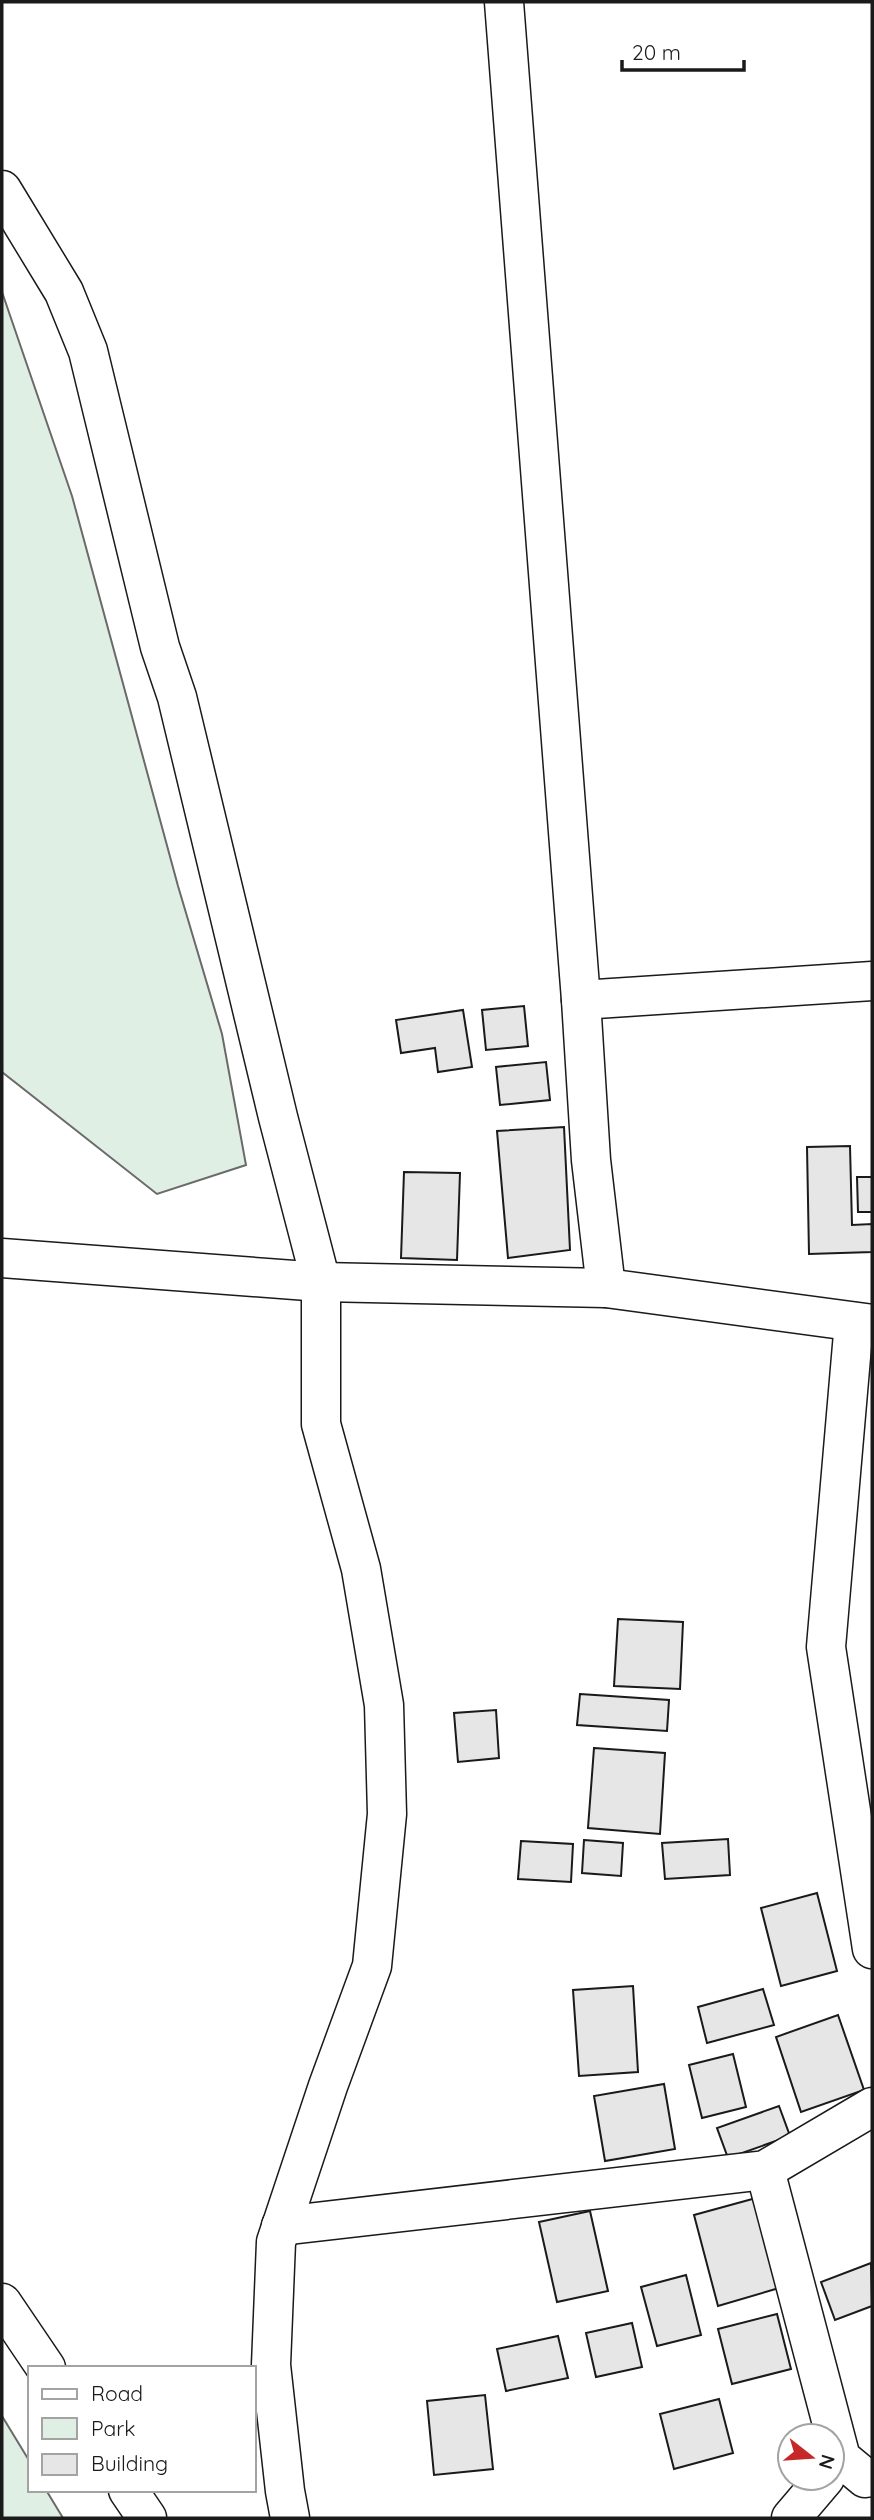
<svg xmlns="http://www.w3.org/2000/svg" width="874" height="2520" font-family="Quicksand,sans-serif">
<style>
.green{fill:#e0efe3;stroke:#6a6a6a;stroke-width:2}
.building{fill:#e6e6e6;stroke:#1a1a1a;stroke-width:2}
.lines{fill:none;stroke-linecap:round;stroke-linejoin:round}
.minor-casing{stroke:#1a1a1a;stroke-width:41}
.minor{stroke:#fff;stroke-width:38}
</style>
<rect width="100%" height="100%" fill="#fff"/>
<g class="green">
<polygon points="2,292 72,496 178,886 222,1034 246,1165 157,1194 2,1072"/>
<polygon points="2,2416 30,2462 30,2490 46,2490 63,2518 2,2518"/>
</g>
<g class="building">
<polygon points="524,1006 528,1046 486,1050 482,1010"/>
<polygon points="463,1010 472,1067 438,1072 435,1048 401,1053 396,1020"/>
<polygon points="546,1062 550,1100 500,1105 496,1067"/>
<polygon points="564,1127 570,1250 508,1258 497,1131"/>
<polygon points="850,1146 852,1225 872,1224 872,1252 809,1254 807,1147"/>
<polygon points="404,1172 460,1173 457,1260 401,1258"/>
<polygon points="857,1177 872,1177 872,1212 858,1212"/>
<polygon points="618,1619 683,1622 680,1689 614,1686"/>
<polygon points="580,1694 669,1700 667,1731 577,1725"/>
<polygon points="496,1710 499,1758 458,1762 454,1713"/>
<polygon points="594,1748 665,1753 660,1834 588,1828"/>
<polygon points="728,1839 730,1875 665,1879 662,1843"/>
<polygon points="584,1840 623,1843 621,1876 582,1873"/>
<polygon points="521,1841 573,1844 571,1882 518,1879"/>
<polygon points="817,1893 837,1971 781,1986 761,1908"/>
<polygon points="633,1986 638,2072 579,2076 573,1990"/>
<polygon points="763,1989 774,2025 707,2043 698,2007"/>
<polygon points="838,2015 864,2090 801,2112 776,2037"/>
<polygon points="733,2054 746,2107 702,2118 689,2065"/>
<polygon points="664,2084 675,2149 605,2161 594,2096"/>
<polygon points="779,2106 790,2136 728,2158 717,2128"/>
<polygon points="756,2198 779,2288 718,2306 694,2215"/>
<polygon points="590,2211 608,2291 557,2302 539,2222"/>
<polygon points="871,2263 872,2306 835,2320 821,2282"/>
<polygon points="686,2275 701,2335 657,2346 641,2287"/>
<polygon points="777,2314 791,2369 732,2384 718,2329"/>
<polygon points="632,2323 642,2367 596,2377 586,2333"/>
<polygon points="558,2336 568,2378 506,2391 497,2349"/>
<polygon points="485,2395 493,2469 434,2475 427,2401"/>
<polygon points="719,2399 733,2453 674,2469 660,2414"/>
</g>
<g class="lines">
<g class="minor-casing">
<g id="minor">
<polyline points="504,2 581,1000 591,1160 606,1288"/>
<polyline points="2,190 64,292 88,351 160,647 177,697 278,1117 321,1282 321,1424 361,1569 384,1705 387,1814 372,1966 328,2086 276,2242 271,2365 285,2491 290,2518"/>
<polyline points="581,1000 872,981"/>
<polyline points="2,1258 321,1282 606,1288 872,1324"/>
<polyline points="854,1322 826,1647 872,1949"/>
<polyline points="765,2170 841,2458 865,2478 872,2477"/>
<polyline points="281,2226 765,2170 872,2107"/>
<polyline points="2,2303 46,2368"/>
<polyline points="128,2490 147,2518"/>
<polyline points="791,2518 825,2478"/>
</g>
</g>
<use href="#minor" class="minor"/>
</g>
<rect width="874" height="2520" fill="none" stroke="#1a1a1a" stroke-width="7"/>
<rect x="28" y="2366" width="228" height="126" fill="#ffffff" stroke="#a3a3a3" stroke-width="2"/>
<rect x="42" y="2389" width="35" height="10" fill="#ffffff" stroke="#a3a3a3" stroke-width="2"/>
<text x="91" y="2401" font-size="21" fill="#1a1a1a">Road</text>
<rect x="42" y="2418" width="35" height="21" fill="#e0efe3" stroke="#a3a3a3" stroke-width="2"/>
<text x="91" y="2436" font-size="21" fill="#1a1a1a">Park</text>
<rect x="42" y="2454" width="35" height="21" fill="#e6e6e6" stroke="#a3a3a3" stroke-width="2"/>
<text x="91" y="2471" font-size="21" fill="#1a1a1a">Building</text>
<g transform="translate(811 2457) rotate(107)"><circle r="33" fill="#ffffff" stroke="#a3a3a3" stroke-width="2"/>
<path d="M0-5L12 26L0 18L-12 26Z" fill="#c62828"/>
<text y="-10" font-size="19" font-weight="bold" text-anchor="middle" fill="#1a1a1a">N</text>
</g>
<path d="M622 60v10h122v-10" fill="none" stroke="#1a1a1a" stroke-width="3.5"/>
<text x="632" y="60" font-size="21" fill="#1a1a1a" stroke="#ffffff" stroke-width="5" paint-order="stroke">20 m</text>
</svg>
